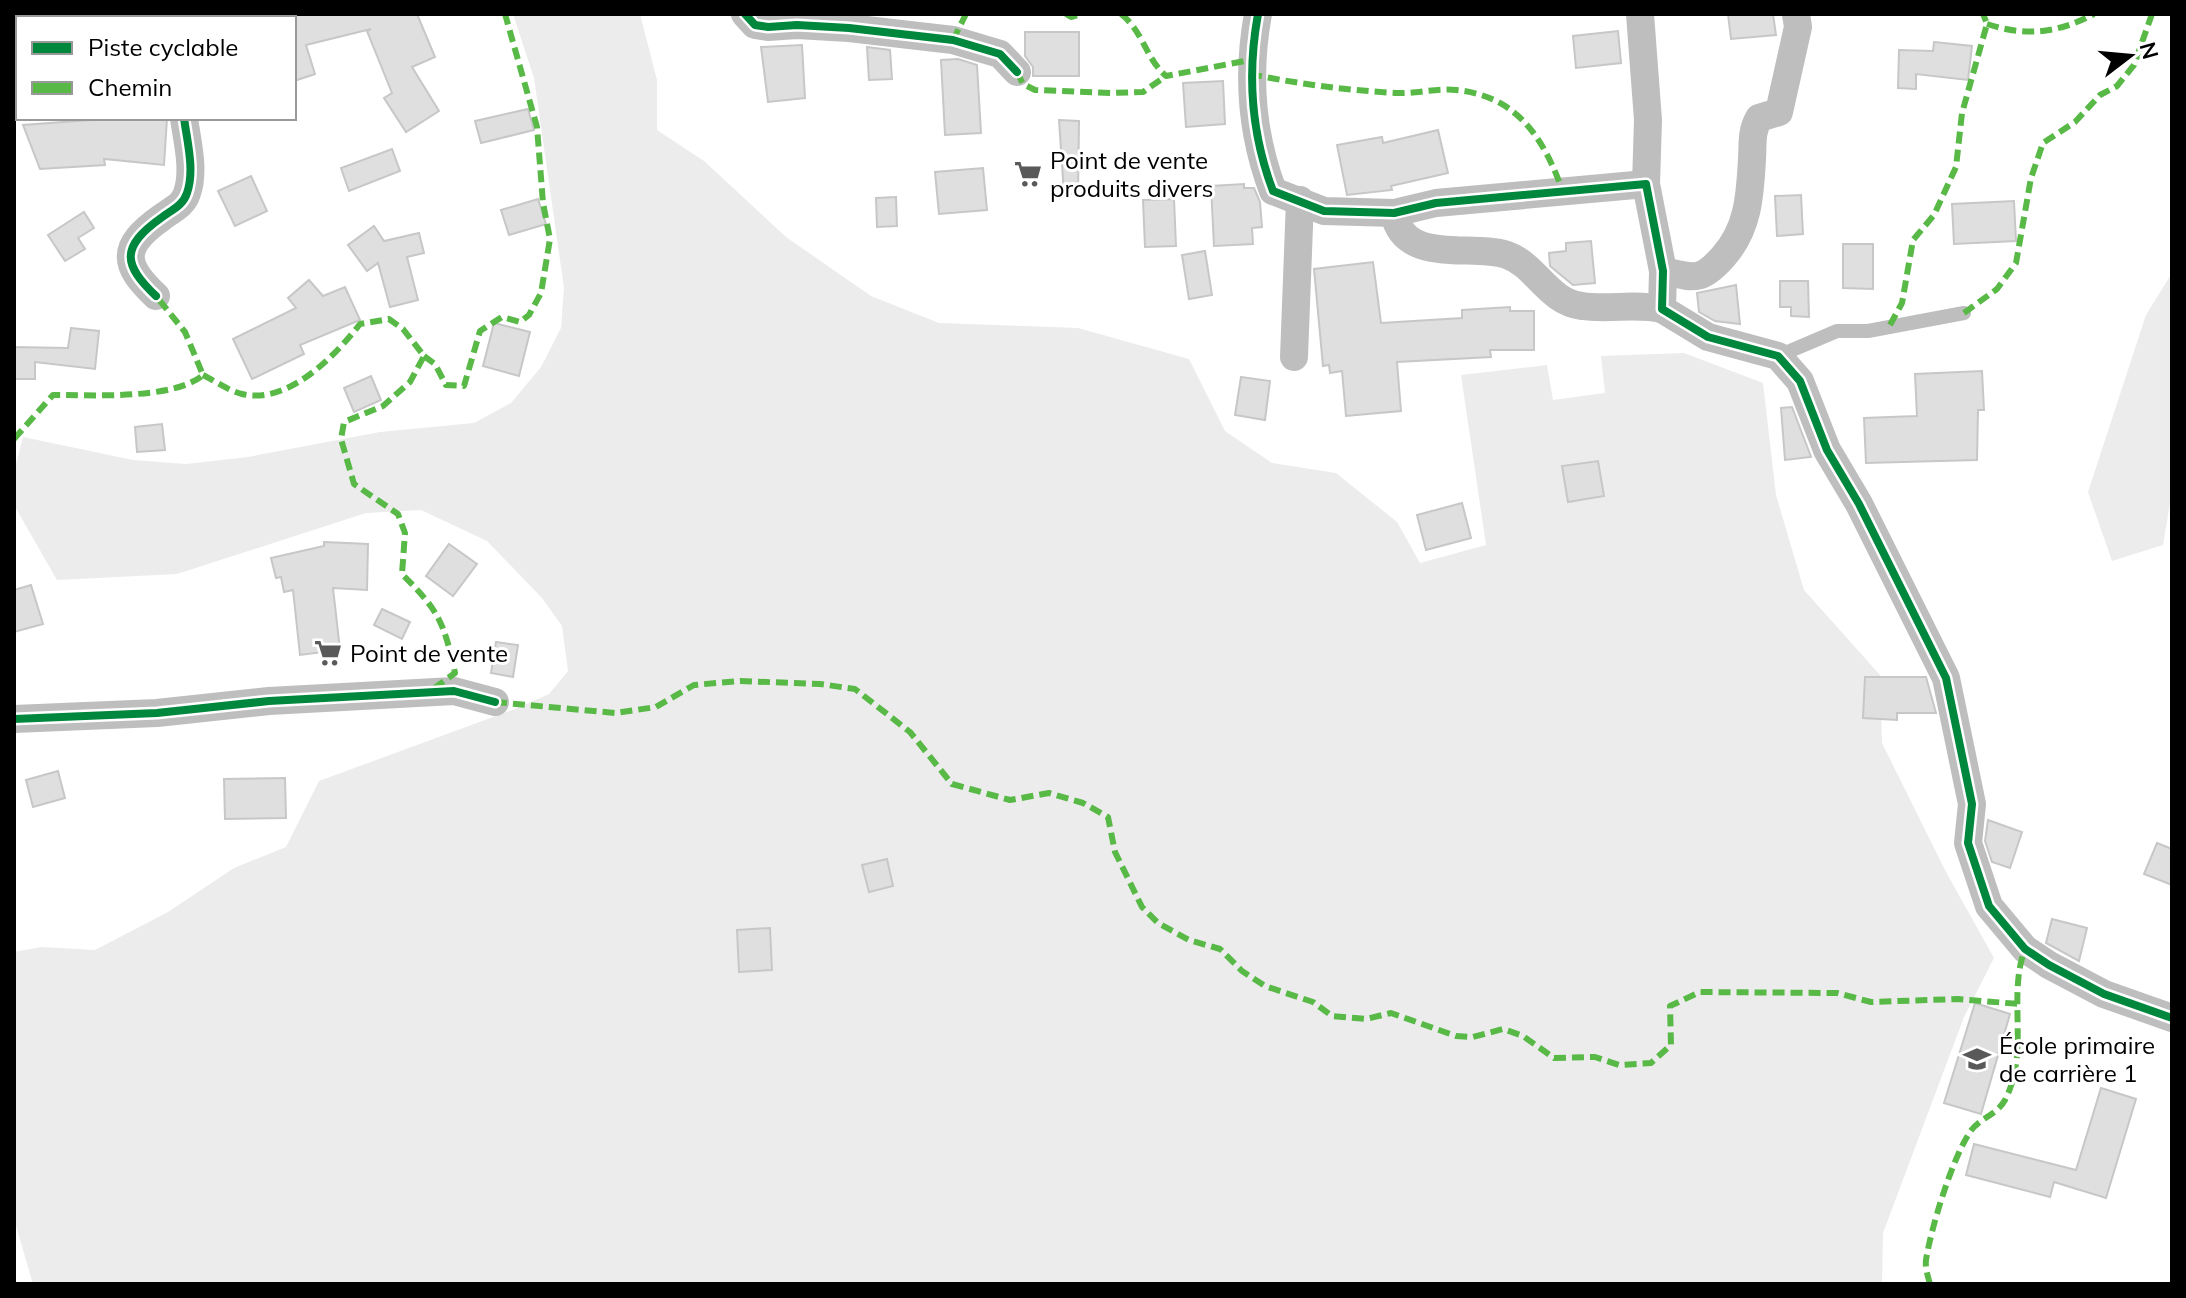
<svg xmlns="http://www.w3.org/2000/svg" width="2186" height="1298" font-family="Mulish,sans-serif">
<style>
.green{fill:#ececec}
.building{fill:#dfdfdf;stroke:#c7c7c7;stroke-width:2}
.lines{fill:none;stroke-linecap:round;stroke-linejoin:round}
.service{stroke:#bebebe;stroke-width:14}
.minor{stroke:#bebebe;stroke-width:28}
.quiet{stroke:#58b947;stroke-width:6;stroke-dasharray:12 6;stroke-linecap:butt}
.cycleway-casing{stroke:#fff;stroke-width:13}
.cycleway{stroke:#00873e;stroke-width:8}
.labels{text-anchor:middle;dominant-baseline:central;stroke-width:6;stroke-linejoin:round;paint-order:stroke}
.poi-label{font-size:24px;fill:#000;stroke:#fff;text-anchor:start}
</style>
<rect width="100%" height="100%" fill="#fff"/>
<g class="green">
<polygon points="513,14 640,14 657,80 657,130 704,161 786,237 871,296 939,323 1078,328 1189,359 1225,431 1272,463 1336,473 1397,522 1420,563 1486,545 1461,375 1547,365 1553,400 1605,393 1601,356 1684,353 1763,383 1776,495 1804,590 1880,675 1882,743 1946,872 1994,958 1964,1017 1883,1233 1882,1284 33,1284 14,1219 14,952 41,947 95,950 168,912 234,868 286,847 319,781 515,709 549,694 568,671 562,626 542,598 487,541 421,510 366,513 177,574 57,580 14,505 14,472 23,437 133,460 186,464 248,457 380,432 474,423 511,403 541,367 561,328 564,288 534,78"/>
<polygon points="2172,273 2172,491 2163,545 2112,561 2088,492 2146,315"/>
</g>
<g class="building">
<polygon points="294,14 417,14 435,57 412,67 439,111 406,132 384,98 392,93 367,31 371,29 306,45 315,74 294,81"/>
<polygon points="1728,14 1773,14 1776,35 1731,39"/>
<polygon points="1618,31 1621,63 1576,68 1573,36"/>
<polygon points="1025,32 1079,32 1079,76 1033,76 1033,67 1025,56"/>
<polygon points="1934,42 1972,46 1968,80 1916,74 1916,89 1898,88 1899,50 1933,51"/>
<polygon points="802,45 805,98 768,102 761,47"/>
<polygon points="867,47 890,50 892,79 869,80"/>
<polygon points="958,59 977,65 981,133 945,135 941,60"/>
<polygon points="1223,81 1225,124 1186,127 1183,83"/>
<polygon points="528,109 534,130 481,143 475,121"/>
<polygon points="118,118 167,118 164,165 104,159 105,165 40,169 23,125"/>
<polygon points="1059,120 1079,121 1078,194 1064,194"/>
<polygon points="1438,130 1448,173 1391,186 1392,190 1347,195 1337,145 1382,137 1383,143"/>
<polygon points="392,149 400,171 349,191 341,168"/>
<polygon points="983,168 987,210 939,214 935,172"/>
<polygon points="251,176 267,211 235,226 218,191"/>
<polygon points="1244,184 1244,188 1254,188 1260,202 1262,227 1252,228 1253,244 1214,246 1211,186"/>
<polygon points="1801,195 1803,234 1777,236 1775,196"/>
<polygon points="896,197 897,226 877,227 876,198"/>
<polygon points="538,199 546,224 509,235 501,210"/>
<polygon points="1174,199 1176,246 1145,247 1143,200"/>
<polygon points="2014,201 2016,241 1954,244 1952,204"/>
<polygon points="84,212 94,228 78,238 85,249 65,261 48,235"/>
<polygon points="374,226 384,241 419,233 424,253 407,257 418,300 390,307 378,263 367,271 348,245"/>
<polygon points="1591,241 1595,283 1573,285 1550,266 1549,253 1566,251 1566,243"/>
<polygon points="1843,244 1873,244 1873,289 1843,288"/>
<polygon points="1205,251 1212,295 1189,299 1182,255"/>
<polygon points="1373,262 1381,323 1462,318 1462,310 1510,307 1510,311 1534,311 1534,350 1490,350 1491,357 1397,362 1401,411 1346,416 1342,371 1330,373 1329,365 1323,366 1314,269"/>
<polygon points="309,280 323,296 345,287 360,320 300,345 304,354 252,379 233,339 296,308 288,298"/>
<polygon points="1780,281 1808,281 1809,317 1791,316 1791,307 1780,307"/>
<polygon points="1736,285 1740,324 1715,321 1699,312 1697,293"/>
<polygon points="494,323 530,332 519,376 483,366"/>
<polygon points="71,328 99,331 95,369 35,362 35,379 14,379 14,347 68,348"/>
<polygon points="1982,371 1984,410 1978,410 1977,460 1866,463 1864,418 1917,416 1915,374"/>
<polygon points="371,376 381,400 354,412 344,388"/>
<polygon points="1241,377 1270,381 1265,420 1235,415"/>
<polygon points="1792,407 1810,454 1811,457 1785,460 1781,408"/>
<polygon points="162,424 165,450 137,452 135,427"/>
<polygon points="1598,461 1604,496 1568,502 1562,466"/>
<polygon points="1462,503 1471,538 1426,550 1417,515"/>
<polygon points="324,542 368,544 367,590 333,588 340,650 300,655 293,590 284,592 281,577 276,578 271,558 324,546"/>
<polygon points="449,544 477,564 453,596 426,576"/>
<polygon points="31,585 43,624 14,632 14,590"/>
<polygon points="382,609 410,622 402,639 374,625"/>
<polygon points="496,642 518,645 513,677 491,673"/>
<polygon points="1865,677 1926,677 1936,713 1897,713 1897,720 1863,718"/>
<polygon points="58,771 65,798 33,807 26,780"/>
<polygon points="285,778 286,818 225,819 224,779"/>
<polygon points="1988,820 2022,832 2010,868 1992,862 1985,841"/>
<polygon points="2157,843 2172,849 2172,885 2144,874"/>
<polygon points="887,859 893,886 869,892 862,865"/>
<polygon points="2052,919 2087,928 2079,961 2046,943"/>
<polygon points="770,928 772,970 739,972 737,930"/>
<polygon points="1975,1003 2010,1014 1981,1114 1944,1103"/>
<polygon points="2101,1088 2136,1099 2106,1198 2054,1182 2050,1197 1966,1175 1974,1144 2076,1170"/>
</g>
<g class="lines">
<polyline class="service" points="1778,356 1837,331 1868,331 1964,313"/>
<g class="minor">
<polyline points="157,14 159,18"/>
<polyline points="745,14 755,25 768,27 797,25 849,28 953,40 1000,54 1017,72"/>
<path d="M1258 14C1247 74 1251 133 1273 191L1324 211 1394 213 1436 203 1646 184 1663 271 1662 309 1708 337 1778 356 1800 381 1827 450 1859 504 1946 678 1972 804 1968 843 1989 906 2025 949 2049 965 2104 994 2172 1018"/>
<polyline points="1640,14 1648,120 1646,184"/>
<polyline points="82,18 91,14"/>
<polyline points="14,41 18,40"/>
<path d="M1394 213C1404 266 1472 243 1507 255 1536 265 1548 302 1582 306 1609 310 1635 303 1662 309"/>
<path d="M1663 271C1694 278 1701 282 1723 257 1748 229 1750 197 1752 159 1753 143 1751 132 1759 118L1779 112 1798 27 1796 14"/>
<path d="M156 296C123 265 120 247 161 218 171 210 183 206 187 193 195 170 187 141 184 118"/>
<polyline points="1294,357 1300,200"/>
<polyline points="14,719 157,713 269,701 454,691 495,702"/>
</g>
<g class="quiet">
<polyline points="1066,14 1071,17 1082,14"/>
<path d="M1121 14C1143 31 1146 59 1166 76L1250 60"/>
<path d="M1987 24C2026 37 2058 33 2094 14"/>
<polyline points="953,40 966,14"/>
<polyline points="1017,72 1023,84 1035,90 1111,93 1143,92 1166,76"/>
<path d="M1250 74C1299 84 1345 90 1395 93 1415 94 1436 88 1456 90 1518 96 1544 139 1563 192"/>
<polyline points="1964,313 1997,289 2016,263 2031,178 2043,143 2075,122 2100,95 2117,86 2134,65 2152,14"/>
<polyline points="1890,325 1902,303 1913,240 1934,215 1956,167 1962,113 1987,24 1983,14"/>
<polyline points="424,356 435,364 446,385 464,386 480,331 502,317 520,322 529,315 541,293 550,239 543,203 537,127 505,14"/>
<path d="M203 375C215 381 229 391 242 394 288 405 335 356 360 324L389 319 403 329 424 356 410 382 383 406 344 422 341 439 354 484 398 514 405 533 402 574C439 611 444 622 455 673L433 689"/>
<path d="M14 439 53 395C91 395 174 400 203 375L185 332 156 296"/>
<polyline points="495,702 615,713 656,707 694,685 740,681 820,684 855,689 910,732 952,784 1010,800 1049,793 1083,803 1108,817 1115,852 1142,907 1158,923 1189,940 1220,949 1242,971 1265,986 1313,1002 1332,1016 1366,1019 1391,1013 1456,1036 1473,1037 1503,1029 1523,1036 1554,1058 1595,1057 1619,1065 1651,1063 1671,1045 1670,1006 1700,992 1837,993 1871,1002 1958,999 2019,1004"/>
<path d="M1930 1284C1928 1277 1925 1268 1926 1260 1931 1228 1952 1159 1970 1132 1978 1119 1997 1115 2005 1100 2030 1052 2007 996 2025 949"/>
</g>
<g class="cycleway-casing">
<g id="cycleway">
<polyline points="745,14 755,25 768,27 797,25 849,28 953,40 1000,54 1017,72"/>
<path d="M1258 14C1247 74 1251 133 1273 191L1324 211 1394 213 1436 203 1646 184 1663 271 1662 309 1708 337 1778 356 1800 381 1827 450 1859 504 1946 678 1972 804 1968 843 1989 906 2025 949 2049 965 2104 994 2172 1018"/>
<path d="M156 296C123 265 120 247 161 218 171 210 183 206 187 193 195 170 187 141 184 118"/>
<polyline points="14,719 157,713 269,701 454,691 495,702"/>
</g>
</g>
<use href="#cycleway" class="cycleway"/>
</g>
<defs>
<g id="supermarket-bare" transform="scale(2.16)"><path d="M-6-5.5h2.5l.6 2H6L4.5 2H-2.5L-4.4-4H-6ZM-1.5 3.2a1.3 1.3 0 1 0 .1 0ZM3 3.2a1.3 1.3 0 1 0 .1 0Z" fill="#595959" stroke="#fff" stroke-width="2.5" paint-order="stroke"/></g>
<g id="school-bare" transform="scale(2.16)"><path d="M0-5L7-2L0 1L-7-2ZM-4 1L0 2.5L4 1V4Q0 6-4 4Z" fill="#595959" stroke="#fff" stroke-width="2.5" paint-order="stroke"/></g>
</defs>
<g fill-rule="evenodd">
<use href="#supermarket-bare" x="1028" y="174"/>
<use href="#supermarket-bare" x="328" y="653"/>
<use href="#school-bare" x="1977" y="1059"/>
</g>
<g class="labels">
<g class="poi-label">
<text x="1050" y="160">Point de vente<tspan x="1050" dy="28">produits divers</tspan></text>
<text x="350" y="653">Point de vente</text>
<text x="1999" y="1045">École primaire<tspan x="1999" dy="28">de carrière 1</tspan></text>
</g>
</g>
<rect width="2186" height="1298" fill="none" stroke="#000000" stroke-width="32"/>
<rect x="16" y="16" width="280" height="104" fill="#ffffff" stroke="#999999" stroke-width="2"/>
<rect x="32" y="42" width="40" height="12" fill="#00873e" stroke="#999999" stroke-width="2"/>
<text x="88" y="56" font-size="24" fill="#000000">Piste cyclable</text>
<rect x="32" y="82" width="40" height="12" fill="#58b947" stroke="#999999" stroke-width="2"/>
<text x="88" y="96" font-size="24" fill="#000000">Chemin</text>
<g transform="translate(2130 56) rotate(74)" stroke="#ffffff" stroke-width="6" paint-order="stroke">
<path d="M0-6L14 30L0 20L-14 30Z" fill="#000000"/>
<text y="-12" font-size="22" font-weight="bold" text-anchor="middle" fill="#000000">N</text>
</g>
</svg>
